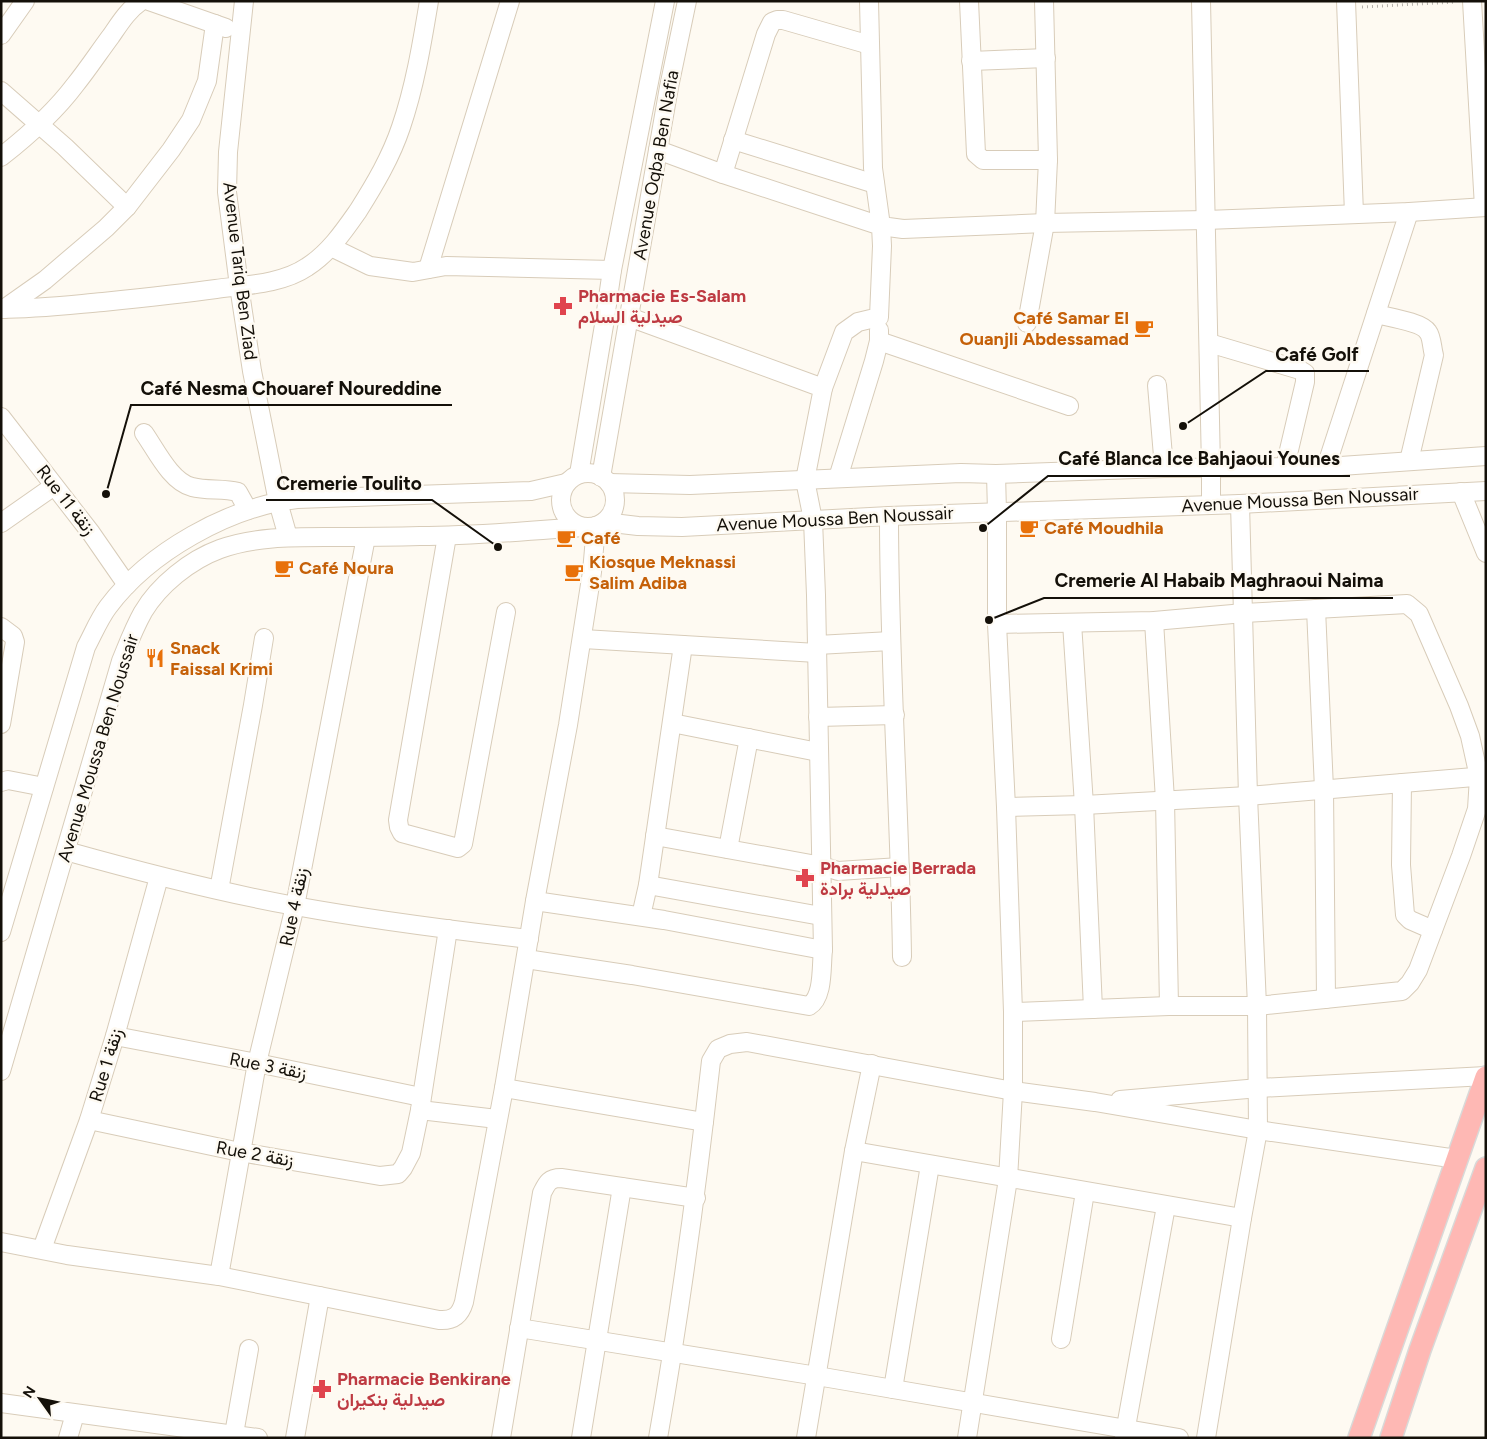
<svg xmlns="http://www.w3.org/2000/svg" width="1487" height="1439" font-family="Figtree,Vazirmatn,sans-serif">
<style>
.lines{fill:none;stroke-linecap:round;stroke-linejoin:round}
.minor-casing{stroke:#d8ccb9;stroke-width:20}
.major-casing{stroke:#d9d9d8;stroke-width:24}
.path{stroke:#b4b0a9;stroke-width:3;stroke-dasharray:1 4;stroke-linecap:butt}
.minor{stroke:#fff;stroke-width:18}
.major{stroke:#feb8b4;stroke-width:21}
.labels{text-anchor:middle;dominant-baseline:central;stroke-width:5;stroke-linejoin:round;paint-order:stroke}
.street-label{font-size:18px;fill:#141009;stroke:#fefaf2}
.health-label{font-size:18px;font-weight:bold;fill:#be3a42;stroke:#fefaf2;text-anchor:start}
.food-label{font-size:18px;font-weight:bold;fill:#c56008;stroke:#fefaf2;text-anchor:start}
.leader{fill:none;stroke:#141009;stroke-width:2}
.callout-dot{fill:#141009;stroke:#fefaf2;stroke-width:2}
.callout-label{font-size:19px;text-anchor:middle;font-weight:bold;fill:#141009;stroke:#fefaf2;stroke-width:5;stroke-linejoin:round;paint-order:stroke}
</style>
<rect width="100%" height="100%" fill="#fefaf2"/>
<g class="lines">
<g class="minor-casing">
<g id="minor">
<polyline points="149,1 226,28"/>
<polyline points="244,1 228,152 227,192 239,286 252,371 278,502 288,537"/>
<polyline points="869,1 873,168 881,226 903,229 1045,223 1206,220 1409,212 1486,207"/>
<polyline points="969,1 976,154 983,160 1048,160"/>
<polyline points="1201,1 1211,467 1211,504"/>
<polyline points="1346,1 1354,214"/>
<polyline points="1472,1 1484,207"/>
<polyline points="1,35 25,1"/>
<polyline points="971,61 1046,58"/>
<polyline points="1,91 65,147 127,207"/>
<polyline points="733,140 875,184"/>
<polyline points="658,150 723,174 881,226 882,246 879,317 858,322 844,332 823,388"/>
<path d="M1 157C29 135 54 113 75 85 88 69 99 52 111 36 120 23 128 10 141 1"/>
<polyline points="723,174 766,34 772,22 777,20 783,20 870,45"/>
<polyline points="331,247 370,266 413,272 446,266 612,270"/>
<polyline points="428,269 510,1"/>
<path d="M1 309C35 309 69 305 103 302 141 298 179 294 216 289 246 285 282 284 307 267 329 253 344 231 358 211 375 184 391 157 401 127 415 86 422 43 429 1"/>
<polyline points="4,309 45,280 106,228 127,207 171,150 191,120 207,81 215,24"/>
<path d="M1376 314C1387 317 1422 322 1428 332 1432 337 1432 349 1434 355L1409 461"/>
<polyline points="1027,323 1045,223 1048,160 1044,1"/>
<polyline points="879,341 1069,406"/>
<polyline points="1209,343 1300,370 1305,373 1305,382 1285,467"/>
<polyline points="1157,385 1164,468"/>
<polyline points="1,417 91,533 127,585"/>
<path d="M144 433C156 450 171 482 192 487 207 491 223 488 238 492L248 510"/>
<polyline points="1326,467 1409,212"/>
<circle cx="588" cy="500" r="27"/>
<polyline points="579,474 604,325 612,270 665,1"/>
<polyline points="601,477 669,87 687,1"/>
<polyline points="838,478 874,361 879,341 879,330"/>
<polyline points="609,483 690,485 961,473 996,474 1164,468 1326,467 1486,456"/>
<polyline points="1461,492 1486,553"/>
<path d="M889 516C889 663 900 810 902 957"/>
<polyline points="604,522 638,526 682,527 889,516 1240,504 1486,491"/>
<polyline points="1,523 54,486"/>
<polyline points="447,536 398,820 399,827 402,833 458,848 463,844 506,612"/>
<polyline points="1316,609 1324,789 1326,999"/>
<polyline points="1154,621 1165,800 1169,1006"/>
<polyline points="1072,623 1084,805 1093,1009"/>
<polyline points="997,624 1154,621 1244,613 1407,604 1419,614 1459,706 1470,736 1479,777 1477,809 1461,856 1418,970 1410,983 1402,991 1257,1006 1169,1006 1013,1012"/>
<polyline points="1,627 13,636 15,642 1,724"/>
<polyline points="583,639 817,653"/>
<polyline points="817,645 891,641"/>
<polyline points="818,717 895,715"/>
<polyline points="672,723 818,752"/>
<polyline points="1,782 8,780 44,787"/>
<polyline points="1402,783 1401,865 1405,915 1410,920 1433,930"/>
<polyline points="1006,807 1084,805 1248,796 1486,776"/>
<polyline points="655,836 822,866 838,871 900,867"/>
<polyline points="728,849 749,738"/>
<path d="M66 851C141 872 218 892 295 906 372 920 451 930 529 939"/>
<polyline points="648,885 821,916"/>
<polyline points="219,890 253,705 264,638"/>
<polyline points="535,901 664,920 823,950"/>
<polyline points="641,916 648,885 683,645"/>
<path d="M1 932 86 647C93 634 99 619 108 607 149 552 229 507 297 499L531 491 566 483"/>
<path d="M526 959 632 975 809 1006C824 997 821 966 823 950L816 595 813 520 805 480 823 388 629 317"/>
<polyline points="115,1036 257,1063 421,1097"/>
<path d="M1 1071 121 661C128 644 134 628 143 612 159 585 190 560 220 549 253 537 291 537 325 537 357 537 388 537 420 536 474 536 528 531 582 527"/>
<polyline points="504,1088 704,1122"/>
<polyline points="1120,1100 1259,1088 1486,1076"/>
<polyline points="420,1110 497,1119"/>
<polyline points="89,1120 240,1152 380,1176 398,1174 403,1168 411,1153 420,1110 448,929"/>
<polyline points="854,1151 1242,1218"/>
<path d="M1 1242 67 1255 219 1276 439 1320C453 1321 460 1316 464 1302L504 1088 535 901 568 725 592 572 596 526"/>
<polyline points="42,1249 89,1120 115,1036 159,877"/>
<polyline points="219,1276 257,1063 295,906 366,537"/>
<polyline points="519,1328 817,1376 1179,1438"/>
<polyline points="1061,1339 1085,1192"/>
<polyline points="893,1389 930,1165"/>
<polyline points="1,1403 258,1438"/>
<polyline points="234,1434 249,1349"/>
<polyline points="68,1438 75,1414"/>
<polyline points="295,1438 320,1296"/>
<path d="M501 1438 542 1193C547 1183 549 1178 561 1178L696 1198"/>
<polyline points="581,1438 622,1187"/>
<path d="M658 1438C680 1313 697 1187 711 1061L718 1049 730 1044 747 1042 1013 1091 1095 1102 1258 1130 1457 1159"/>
<polyline points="806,1438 854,1151 872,1064"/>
<polyline points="967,1438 1008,1179 1013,1091 1013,1012 1006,807 997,624 997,512 996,474"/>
<polyline points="1124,1438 1166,1206"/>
<polyline points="1206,1438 1242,1218 1258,1130 1257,1006 1248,796 1240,504"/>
</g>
</g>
<g class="major-casing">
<g id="major">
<polyline points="1359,1438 1486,1077"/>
<polyline points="1391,1438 1420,1350 1486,1168"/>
</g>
</g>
<polyline class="path" points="1362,7 1456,2"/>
<use href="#minor" class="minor"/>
<use href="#major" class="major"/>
</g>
<defs>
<g id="pharmacy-bare" transform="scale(1.5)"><path d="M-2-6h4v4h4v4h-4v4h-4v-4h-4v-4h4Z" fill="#e0444e" stroke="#fefaf2" stroke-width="2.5" paint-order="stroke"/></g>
<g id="cafe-bare" transform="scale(1.5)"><path d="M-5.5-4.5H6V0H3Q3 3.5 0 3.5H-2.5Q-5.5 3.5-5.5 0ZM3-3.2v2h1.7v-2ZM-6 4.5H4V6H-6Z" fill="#e8710a" stroke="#fefaf2" stroke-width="2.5" paint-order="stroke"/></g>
<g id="restaurant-bare" transform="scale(1.5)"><path d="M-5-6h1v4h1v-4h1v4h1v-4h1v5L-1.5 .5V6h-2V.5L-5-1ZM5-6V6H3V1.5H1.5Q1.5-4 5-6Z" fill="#e8710a" stroke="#fefaf2" stroke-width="2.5" paint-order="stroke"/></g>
</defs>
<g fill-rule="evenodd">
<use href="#pharmacy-bare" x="563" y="306"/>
<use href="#cafe-bare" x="1144" y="328"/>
<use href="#cafe-bare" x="1029" y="528"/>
<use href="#cafe-bare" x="566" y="538"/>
<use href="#cafe-bare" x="284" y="568"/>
<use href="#cafe-bare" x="574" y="572"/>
<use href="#restaurant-bare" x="155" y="658"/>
<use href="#pharmacy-bare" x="805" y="878"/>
<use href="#pharmacy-bare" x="322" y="1389"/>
</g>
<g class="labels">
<g class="street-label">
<text transform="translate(656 165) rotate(-80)">Avenue Oqba Ben Nafia</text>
<text transform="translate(240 271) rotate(83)">Avenue Tariq Ben Ziad</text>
<text transform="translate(66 500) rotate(52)">Rue 11 زنقة</text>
<text transform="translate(1300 500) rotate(-3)">Avenue Moussa Ben Noussair</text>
<text transform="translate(835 519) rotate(-3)">Avenue Moussa Ben Noussair</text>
<text transform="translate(98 748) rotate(-73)">Avenue Moussa Ben Noussair</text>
<text transform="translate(294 907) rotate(-78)">Rue 4 زنقة</text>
<text transform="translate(106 1065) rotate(-73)">Rue 1 زنقة</text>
<text transform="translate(268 1066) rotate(11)">Rue 3 زنقة</text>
<text transform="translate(255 1154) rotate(10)">Rue 2 زنقة</text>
</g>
<g class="health-label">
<text x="578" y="296">Pharmacie Es-Salam<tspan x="578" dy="21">صيدلية السلام</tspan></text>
<text x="820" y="868">Pharmacie Berrada<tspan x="820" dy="21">صيدلية برادة</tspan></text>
<text x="337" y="1379">Pharmacie Benkirane<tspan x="337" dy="21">صيدلية بنكيران</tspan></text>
</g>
<g class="food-label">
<text x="1129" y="318" text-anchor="end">Café Samar El<tspan x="1129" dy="21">Ouanjli Abdessamad</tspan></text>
<text x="1044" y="528">Café Moudhila</text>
<text x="581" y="538">Café</text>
<text x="589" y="562">Kiosque Meknassi<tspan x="589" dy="21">Salim Adiba</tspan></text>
<text x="299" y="568">Café Noura</text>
<text x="170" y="648">Snack<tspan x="170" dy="21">Faissal Krimi</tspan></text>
</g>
</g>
<path class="leader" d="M1183 426L1266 371H1369M106 494L131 405H452M983 528L1048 476H1350M498 547L432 500H266M989 620L1044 598H1393"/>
<g class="callout-dot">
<circle cx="1183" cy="426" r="5"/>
<circle cx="106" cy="494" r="5"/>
<circle cx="983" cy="528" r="5"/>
<circle cx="498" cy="547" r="5"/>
<circle cx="989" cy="620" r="5"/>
</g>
<g class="callout-label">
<text x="1317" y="361">Café Golf</text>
<text x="291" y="395">Café Nesma Chouaref Noureddine</text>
<text x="1199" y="465">Café Blanca Ice Bahjaoui Younes</text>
<text x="349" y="490">Cremerie Toulito</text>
<text x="1219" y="587">Cremerie Al Habaib Maghraoui Naima</text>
</g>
<rect width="1487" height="1439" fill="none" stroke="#141009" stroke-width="5"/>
<g transform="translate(40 1399) rotate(303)" stroke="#fefaf2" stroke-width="4" paint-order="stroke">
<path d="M0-4L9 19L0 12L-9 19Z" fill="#141009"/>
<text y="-8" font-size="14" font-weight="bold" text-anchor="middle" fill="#141009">N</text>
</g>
</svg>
